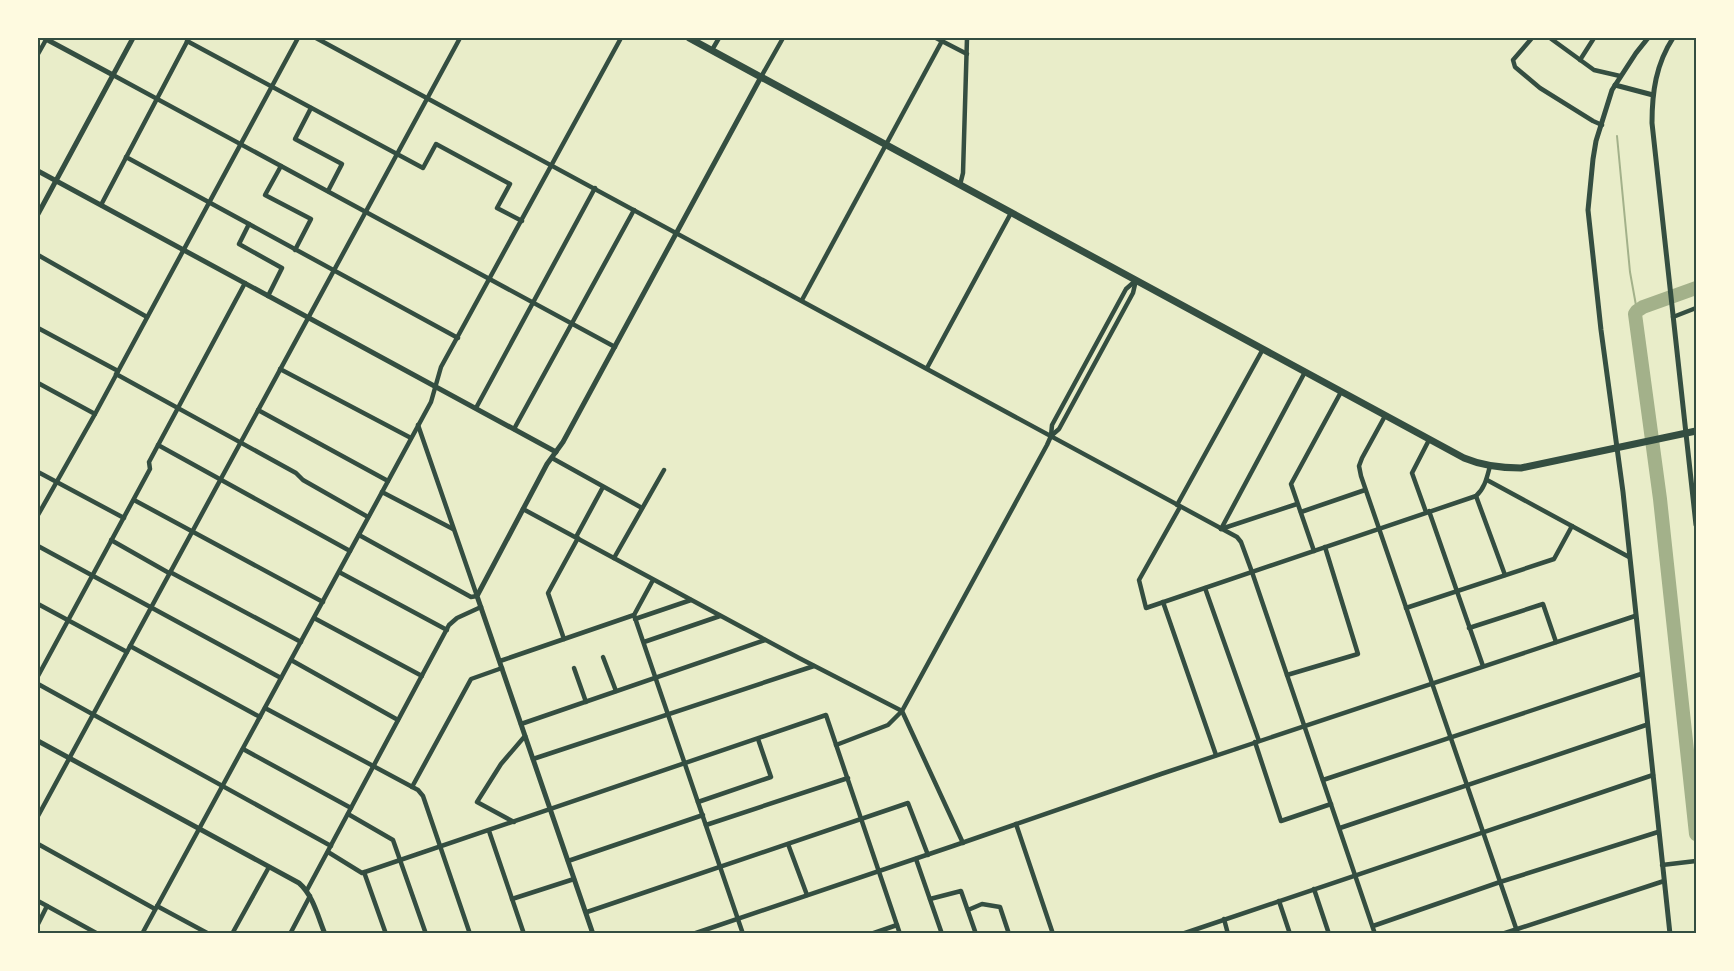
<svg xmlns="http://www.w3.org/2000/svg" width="1734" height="971" font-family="Mulish,sans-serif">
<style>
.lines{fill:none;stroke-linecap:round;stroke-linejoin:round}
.stream{stroke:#a3b18a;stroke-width:2}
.river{stroke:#a3b18a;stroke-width:14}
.minor{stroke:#344e41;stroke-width:4.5}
.tertiary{stroke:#344e41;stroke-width:5}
.primary{stroke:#344e41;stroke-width:7}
.neatline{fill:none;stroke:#344e41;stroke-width:2}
</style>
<rect width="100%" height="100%" fill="#e9edc9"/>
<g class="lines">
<polyline class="stream" points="1617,136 1630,272 1637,311"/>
<polyline class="river" points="1696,288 1643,307 1637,311 1635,314 1660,499 1696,834"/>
<g class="minor">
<polyline points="316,38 1237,537 1241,542 1252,572 1375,934"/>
<polyline points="936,38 967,54"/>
<polyline points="1532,38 1513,60 1515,67 1540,88 1593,121 1602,125"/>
<polyline points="1550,38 1594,70 1620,76"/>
<polyline points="187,41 423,168 436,144 510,184 497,208 522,221"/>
<polyline points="712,50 719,38"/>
<polyline points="38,54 47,38"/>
<polyline points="1580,60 1594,38"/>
<polyline points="113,75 615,347"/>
<polyline points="761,77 783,38"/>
<polyline points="311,108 295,139 342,164 328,191"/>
<polyline points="126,157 458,338"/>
<polyline points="281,166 265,195 311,219 295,250"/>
<polyline points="960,185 963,173 967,38"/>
<polyline points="101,205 189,38"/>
<polyline points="249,224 239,244 282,268 268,296"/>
<polyline points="38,255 147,317"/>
<polyline points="802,300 942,41"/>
<polyline points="1673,317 1696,308"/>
<polyline points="38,328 118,371"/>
<polyline points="927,368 1011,213"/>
<polyline points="280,369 411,438"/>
<polyline points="116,374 296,473 303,480 368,517"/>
<polyline points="38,383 95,414"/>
<polyline points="476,408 595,188"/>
<polyline points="258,410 388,481"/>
<polyline points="1385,416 1362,458 1359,466 1361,476 1518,934"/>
<polyline points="514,429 634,210"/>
<polyline points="1051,436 1052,425 1126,289 1134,282"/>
<polyline points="158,445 350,551"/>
<polyline points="552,458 642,508"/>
<polyline points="38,472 124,518"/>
<polyline points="1487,480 1629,557"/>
<polyline points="382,492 453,529"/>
<polyline points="1476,496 1505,575"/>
<polyline points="134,500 323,602"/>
<polyline points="1177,505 1263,349"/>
<path d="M1180 507 1139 580 1146 608 1476 496C1485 488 1487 477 1490 466"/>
<polyline points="523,509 799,658 902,711 888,725 836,745"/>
<polyline points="1429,511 1483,666"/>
<polyline points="1301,512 1365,490"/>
<polyline points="1426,512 1412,473 1429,440"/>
<polyline points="38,515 95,414 298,38"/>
<polyline points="1221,529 1305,372"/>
<polyline points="1221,529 1297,504"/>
<polyline points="359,535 471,597 477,596 418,425"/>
<polyline points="576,537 603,487"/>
<polyline points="111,540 169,573"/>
<polyline points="38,546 281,678"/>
<polyline points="1314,551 1291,484 1341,392"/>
<polyline points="614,558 664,470"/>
<polyline points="170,572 301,642"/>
<polyline points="339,572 447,630"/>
<polyline points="653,580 634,615 743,934"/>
<polyline points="1205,588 1259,741"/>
<polyline points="1163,602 1216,755"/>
<polyline points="38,604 127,652"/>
<polyline points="1406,608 1554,559 1572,526"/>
<polyline points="314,618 422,676"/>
<polyline points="635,619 691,600"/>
<polyline points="1469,628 1543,604 1556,642"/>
<polyline points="564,639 548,593 578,538"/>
<polyline points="644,642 720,616"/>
<polyline points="130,646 260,717"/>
<polyline points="603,657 616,691"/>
<polyline points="291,660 398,720"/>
<polyline points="500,661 634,615"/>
<polyline points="574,668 586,702"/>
<polyline points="1287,675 1358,654 1325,547"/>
<polyline points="38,676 150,469 149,462 245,283"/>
<polyline points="38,684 331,846"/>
<polyline points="265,708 418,790 423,796 470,934"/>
<polyline points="521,724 765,640"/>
<polyline points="1255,742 1281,821 1331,804"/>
<polyline points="243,749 351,808"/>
<polyline points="533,759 814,666"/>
<polyline points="1323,780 1641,674"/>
<polyline points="412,787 471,679 502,668"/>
<polyline points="698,802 771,777 758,739"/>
<polyline points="348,814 393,840 426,934"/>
<polyline points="38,816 460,38"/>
<polyline points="514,822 477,802 501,764 525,736"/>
<polyline points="1016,824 1053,934"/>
<polyline points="706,825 848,778"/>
<polyline points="1340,828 1646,725"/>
<polyline points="489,831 524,934"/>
<polyline points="963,843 902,711 1047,445 1051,436 1059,429 1133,293 1136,280"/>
<polyline points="38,844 155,909"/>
<polyline points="788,844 807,895"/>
<polyline points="328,852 362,873 826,715 900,934"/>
<polyline points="916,859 942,934"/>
<polyline points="568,861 703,815"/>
<polyline points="1662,865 1696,861"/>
<polyline points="364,872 386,934"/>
<polyline points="1314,889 1329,934"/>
<polyline points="307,890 449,625 457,618 481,607"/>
<polyline points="512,899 574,879"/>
<polyline points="930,899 961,891 976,934"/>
<polyline points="38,901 98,934"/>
<polyline points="1279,901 1290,934"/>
<polyline points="157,906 209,934"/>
<polyline points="968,910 982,904 1000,907 1009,934"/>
<polyline points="587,912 908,803 928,855"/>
<polyline points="1224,919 1228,934"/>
<polyline points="38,924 47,906"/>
<polyline points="1373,926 1500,882 1658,832"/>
<polyline points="142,934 431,402 441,367 621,38"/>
<polyline points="232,934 269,867"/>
<polyline points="290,934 310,896"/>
<polyline points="693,934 953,846 1161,774 1635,616"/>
<polyline points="871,934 897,925"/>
<polyline points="1182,934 1653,775"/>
<polyline points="1502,934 1664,881"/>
</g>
<g class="tertiary">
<polyline points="44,38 113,75"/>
<polyline points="1648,38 1636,53 1612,90 1596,141 1593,159 1588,210 1601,330 1623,492 1670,934"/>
<path d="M1673 38C1656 64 1652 92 1652 123L1696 525"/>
<polyline points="1615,85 1653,95"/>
<polyline points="38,171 556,452"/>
<polyline points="38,214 133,38"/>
<path d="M38 741 299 883C313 895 318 917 325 934"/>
<polyline points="593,934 477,596 547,464 563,442 761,77"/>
</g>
<path class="primary" d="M689 38 1464 458C1483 466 1501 468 1521 468L1696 431"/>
</g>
<rect width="1734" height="971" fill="none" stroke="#fefae0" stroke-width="78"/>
<rect x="39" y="39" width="1656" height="893" class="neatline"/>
</svg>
